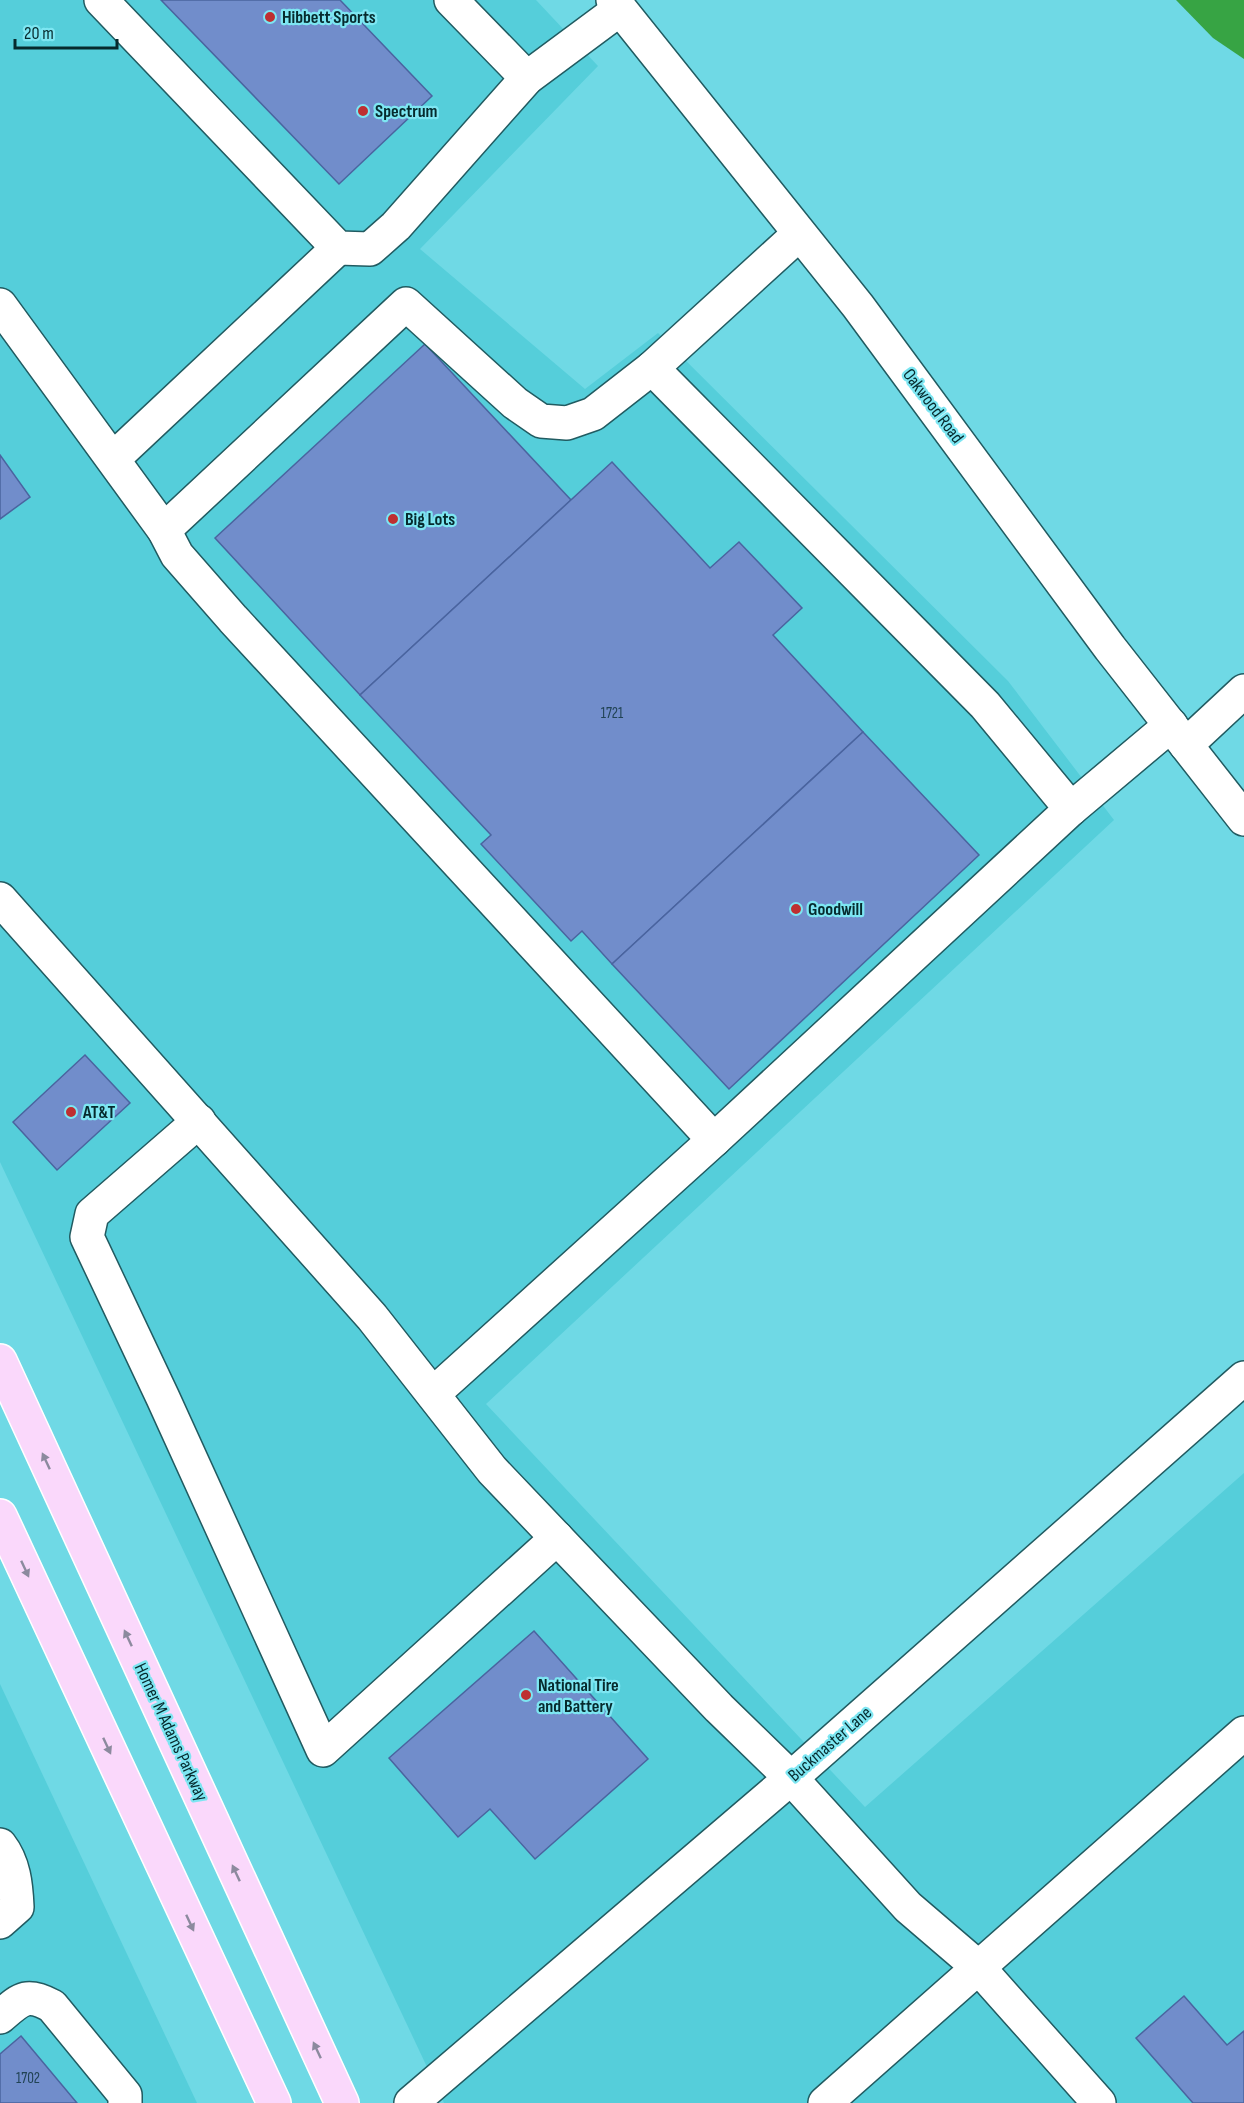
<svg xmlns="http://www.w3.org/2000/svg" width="1244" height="2103" font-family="'Sofia Sans Condensed',sans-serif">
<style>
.built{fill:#55ceda}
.water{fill:#37a444}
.building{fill:#718dcb;stroke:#4a649f;stroke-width:1.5}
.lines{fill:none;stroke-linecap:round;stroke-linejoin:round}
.minor-casing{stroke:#215b61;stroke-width:36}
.major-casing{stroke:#fff;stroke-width:36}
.minor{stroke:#fff;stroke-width:33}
.major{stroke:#fad8fb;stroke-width:33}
.oneway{fill:#8c8a9e}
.poi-dot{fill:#be2f31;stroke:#7de6f2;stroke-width:2}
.labels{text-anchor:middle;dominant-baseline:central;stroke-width:4.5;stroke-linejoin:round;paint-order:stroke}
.number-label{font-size:15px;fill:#214354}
.poi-label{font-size:18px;font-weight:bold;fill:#062a2d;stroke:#7de6f2;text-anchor:start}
.street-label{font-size:18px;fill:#062a2d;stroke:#7de6f2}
</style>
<rect width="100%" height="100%" fill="#6fd9e5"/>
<g class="built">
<polygon points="0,0 536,0 598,66 420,249 585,389 658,333 1008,681 1114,820 486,1404 865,1807 1244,1473 1244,2103 444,2103 0,1162"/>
<polygon points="0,1684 197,2103 0,2103"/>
</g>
<polygon class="water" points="1176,0 1244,0 1244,59 1213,38"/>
<g class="building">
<polygon points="161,0 340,0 432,96 339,184"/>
<polygon points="425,344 571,500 360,695 215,538"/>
<polygon points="0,455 30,497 0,519"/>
<polygon points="612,462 710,568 739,542 802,608 773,635 863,732 612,964 582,931 571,941 481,844 491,835 360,695"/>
<polygon points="863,732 979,855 729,1089 612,964"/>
<polygon points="85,1055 130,1103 57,1170 13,1122"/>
<polygon points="534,1631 648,1759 535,1859 490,1809 458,1837 389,1758"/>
<polygon points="1184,1996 1227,2045 1244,2031 1244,2103 1193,2103 1136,2038"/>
<polygon points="21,2036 77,2103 0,2103 0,2054"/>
</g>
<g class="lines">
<g class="minor-casing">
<g id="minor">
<polyline points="101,0 338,248 370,249 396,226 527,78 620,9"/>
<polyline points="451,0 527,78"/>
<polyline points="613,0 858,306 1110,648 1244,819"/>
<polyline points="0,305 164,530 177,555 233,619 714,1140"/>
<polyline points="113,459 338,248"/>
<polyline points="164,530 406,304 515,403 541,421 567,423 593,414 652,368"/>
<polyline points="1186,745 1244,691"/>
<polyline points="1071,809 1171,725"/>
<polyline points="0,899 372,1317 492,1470 719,1708 791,1778 908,1907 978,1967 1099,2103"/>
<polyline points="199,1121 92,1214 87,1237 163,1398 323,1750 557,1538"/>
<polyline points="433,1394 714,1140 1071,809 985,705 652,368 799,234"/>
<path d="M0 1845C14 1863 16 1885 17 1907L0 1922"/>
<path d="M0 2017C21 1999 26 1992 52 2006L125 2095V2103"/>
<polyline points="411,2103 791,1778 1244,1378"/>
<polyline points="825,2103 1244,1733"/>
</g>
</g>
<g class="major-casing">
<g id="major">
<polyline points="0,1361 342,2103"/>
<polyline points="0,1516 274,2103"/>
</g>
</g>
<use href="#minor" class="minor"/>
<use href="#major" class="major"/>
</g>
<defs><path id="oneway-solid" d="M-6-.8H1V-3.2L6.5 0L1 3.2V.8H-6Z" transform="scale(1.5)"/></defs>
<g class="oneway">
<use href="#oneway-solid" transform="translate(46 1461) rotate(-115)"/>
<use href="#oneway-solid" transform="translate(25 1569) rotate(65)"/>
<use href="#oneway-solid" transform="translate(128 1638) rotate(-115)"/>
<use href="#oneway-solid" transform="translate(107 1746) rotate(65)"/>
<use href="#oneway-solid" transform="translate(236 1873) rotate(-115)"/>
<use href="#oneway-solid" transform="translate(190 1923) rotate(65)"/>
<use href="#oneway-solid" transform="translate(317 2050) rotate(-115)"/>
</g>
<g class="poi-dot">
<circle cx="270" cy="17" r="6"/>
<circle cx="363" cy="111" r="6"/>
<circle cx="393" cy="519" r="6"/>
<circle cx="796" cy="909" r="6"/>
<circle cx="71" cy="1112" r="6"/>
<circle cx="526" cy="1695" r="6"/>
</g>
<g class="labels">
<g class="number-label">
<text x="612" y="713">1721</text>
<text x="28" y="2078">1702</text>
</g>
<g class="poi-label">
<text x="282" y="17">Hibbett Sports</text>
<text x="375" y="111">Spectrum</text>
<text x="405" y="519">Big Lots</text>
<text x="808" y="909">Goodwill</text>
<text x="83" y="1112">AT&amp;T</text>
<text x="538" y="1685">National Tire<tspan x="538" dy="21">and Battery</tspan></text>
</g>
<g class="street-label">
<text transform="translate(933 406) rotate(53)">Oakwood Road</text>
<text transform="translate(171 1732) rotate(65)">Homer M Adams Parkway</text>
<text transform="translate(830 1744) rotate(-41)">Buckmaster Lane</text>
</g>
</g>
<path d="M15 39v9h102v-9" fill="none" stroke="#062a2d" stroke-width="3"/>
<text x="24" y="39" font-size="18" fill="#062a2d" stroke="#7de6f2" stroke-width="4.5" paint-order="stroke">20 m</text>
</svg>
